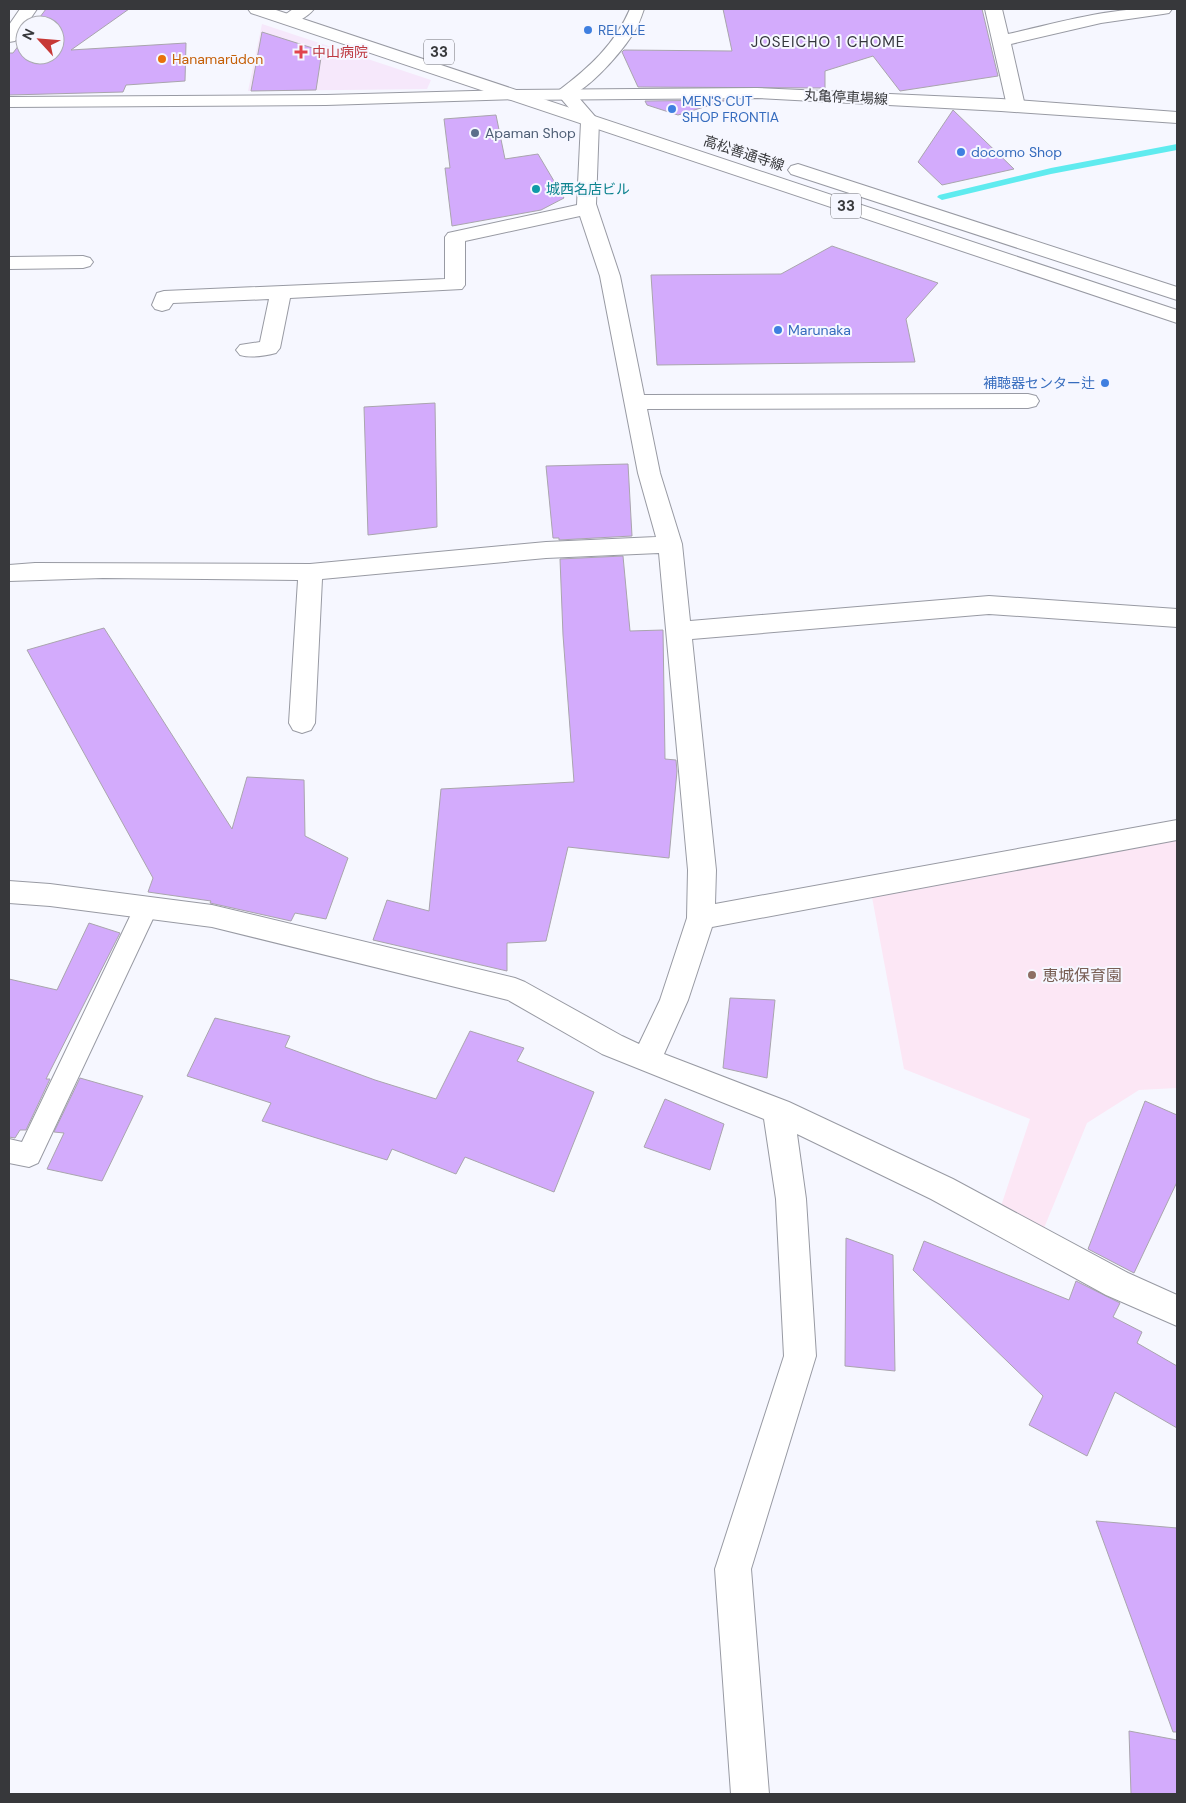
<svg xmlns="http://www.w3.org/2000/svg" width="1186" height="1803" font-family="'DM Sans','Noto Sans JP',sans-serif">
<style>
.education{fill:#fce7f5}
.medical{fill:#f6e8fb}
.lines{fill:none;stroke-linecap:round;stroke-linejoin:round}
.stream{fill:#5febef;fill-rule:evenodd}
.building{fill:#d3abfc;stroke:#a9a5ad}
.service-casing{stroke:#989aa3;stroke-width:2}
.minor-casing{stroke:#989aa3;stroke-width:2}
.secondary-casing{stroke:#989aa3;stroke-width:2}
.primary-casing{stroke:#989aa3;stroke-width:2}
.service{fill:#fff;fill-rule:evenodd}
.minor{fill:#fff;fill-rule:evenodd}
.secondary{fill:#fff;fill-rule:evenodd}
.primary{fill:#fff;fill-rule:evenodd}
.shop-dot{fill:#3f7fe0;stroke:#f6f7ff;stroke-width:2}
.health-dot{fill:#e0444e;stroke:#f6f7ff;stroke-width:2}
.food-dot{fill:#e8710a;stroke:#f6f7ff;stroke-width:2}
.service-dot{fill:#5c6f8a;stroke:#f6f7ff;stroke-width:2}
.culture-dot{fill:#0f9aa8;stroke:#f6f7ff;stroke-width:2}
.education-dot{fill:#8d6e63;stroke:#f6f7ff;stroke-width:2}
.labels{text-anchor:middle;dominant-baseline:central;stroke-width:4;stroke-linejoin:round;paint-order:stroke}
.far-shop-label{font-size:14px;fill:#366cbe;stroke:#f6f7ff;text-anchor:start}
.far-health-label{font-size:14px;fill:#be3a42;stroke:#f6f7ff;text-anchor:start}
.far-food-label{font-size:14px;fill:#c56008;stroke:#f6f7ff;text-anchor:start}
.far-street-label{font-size:14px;fill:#37383b;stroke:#f6f7ff}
.far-service-label{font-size:14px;fill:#4e5e75;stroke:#f6f7ff;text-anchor:start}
.far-culture-label{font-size:14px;fill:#0d838f;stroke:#f6f7ff;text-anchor:start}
.far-neighbourhood-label{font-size:15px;letter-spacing:1px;fill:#33353c;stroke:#f6f7ff}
.shield{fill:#f6f7ff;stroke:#707176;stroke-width:1}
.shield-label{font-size:15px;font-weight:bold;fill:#37383b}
.education-label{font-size:16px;fill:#785e54;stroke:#f6f7ff;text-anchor:start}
</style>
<rect width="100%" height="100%" fill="#f6f7ff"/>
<polygon class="education" points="1177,828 1177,1088 1139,1090 1087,1123 1042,1233 998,1215 1030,1119 904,1069 869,881"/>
<polygon class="medical" points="262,24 431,80 427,89 248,91"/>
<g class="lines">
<polygon class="stream" points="1177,144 1177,150 1051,174 942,200 937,197 939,195 1051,168"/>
</g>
<g class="building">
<polygon points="46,9 129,9 71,50 186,43 185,81 126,85 123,92 9,95 9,53 13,53 25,37 25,55 55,55 55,25 34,25"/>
<polygon points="723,9 982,9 998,76 900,91 873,56 825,71 825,88 638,87 622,52 624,50 732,51"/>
<polygon points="262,32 322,51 316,90 251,91"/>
<polygon points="727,100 678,115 647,105 645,101"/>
<polygon points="953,110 1014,169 942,185 918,162"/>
<polygon points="496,115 505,159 538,154 564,198 541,210 452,226 445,168 450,168 444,119"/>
<polygon points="832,246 938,283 906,319 915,362 657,365 651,275 781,274"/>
<polygon points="435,403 437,527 368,535 364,407"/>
<polygon points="628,464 632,536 559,540 559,538 553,538 546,466"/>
<polygon points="623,556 630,631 663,630 665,759 676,760 677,771 669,858 568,847 546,941 507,943 507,971 373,940 387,900 429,911 441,789 574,782 563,635 560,559"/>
<polygon points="104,628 232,829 247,777 304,780 305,836 348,858 326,919 295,913 291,921 210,903 211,901 148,892 153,878 27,650"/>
<polygon points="89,923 120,933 46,1079 50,1079 26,1130 20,1130 15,1138 9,1137 9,979 57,990"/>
<polygon points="730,998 775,1000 767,1078 723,1068"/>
<polygon points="215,1018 290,1036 285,1047 375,1080 436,1099 470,1031 524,1048 517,1061 594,1092 554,1192 465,1157 456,1174 392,1149 387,1160 262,1121 271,1103 187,1076"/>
<polygon points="80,1078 143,1096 102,1181 47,1169 64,1133 54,1132"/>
<polygon points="665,1099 724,1124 710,1170 644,1147"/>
<polygon points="1145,1101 1177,1115 1177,1182 1134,1273 1088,1249"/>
<polygon points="846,1238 893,1255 895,1371 845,1366"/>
<polygon points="924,1241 1069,1300 1076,1281 1120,1303 1113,1317 1142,1332 1137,1343 1177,1366 1177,1428 1115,1392 1087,1456 1029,1425 1043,1396 913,1270"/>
<polygon points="1096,1521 1177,1528 1177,1732 1173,1732"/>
<polygon points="1129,1731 1177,1740 1177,1794 1131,1794"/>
</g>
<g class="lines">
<g class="service-casing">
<g id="service">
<path d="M630 9H644C641 18 638 26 633 34 622 51 580 103 558 97L556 94 558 91C589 68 615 44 630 9Z"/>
<polygon points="146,898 154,901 158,908 38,1163 29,1167 9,1163 9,1139 22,1142 134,908 138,901"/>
</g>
</g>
<g class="minor-casing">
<g id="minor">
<polygon points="20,9 37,9 15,41 9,42 9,25"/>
<path d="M293 9H314C307 18 293 25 282 23L279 19Z"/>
<path d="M985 9H1002L1008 34C1062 22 1116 5 1172 9L1169 13 1163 14 1101 23 1011 44 1025 106 1022 110 1016 112 1010 110 1007 106Z"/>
<polygon points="514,90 520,91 523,95 520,99 326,105 9,107 9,97 326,95"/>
<path d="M567 90 573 91 599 121 596 204 620 276 644 395 1028 394 1036 396 1039 401 1036 406 1028 408 647 409 660 473 682 544 690 621 989 596 1177 609V627L989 614 692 639 716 870 715 904 1177 820V840L712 927 688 1000 664 1054 789 1102 953 1179 1128 1273 1177 1295V1326L1106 1295 931 1199 797 1134 806 1199 816 1356 751 1569 769 1794H731L715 1569 784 1356 776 1199 764 1119 602 1054 508 1000 212 927 50 906 9 903V881L50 884 212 905 515 978 525 982 622 1036 639 1044 660 1000 687 918 688 870 659 553 546 558 322 579 315 723 311 730 302 733 293 730 289 723 298 580 103 578 9 581V565L35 563 310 564 546 542 656 537 638 473 600 276 580 216 465 241V285L462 289 290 298 280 348 276 353C265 356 251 358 240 355L236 350 240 345 260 342 269 299 173 303 169 309 162 311 155 309 152 305 157 293 164 291 445 279V237L448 233 577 205 581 122 558 95 561 91Z"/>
<polygon points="83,256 90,258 93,262 90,266 83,268 9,269 9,257"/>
</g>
</g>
<g class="secondary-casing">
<polygon id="secondary" points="757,88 1001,99 1177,112 1177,123 1001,111 757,98 514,100 508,99 505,95 508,91 514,90"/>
</g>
<g class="primary-casing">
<g id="primary">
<polygon points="248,9 273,9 1177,310 1177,323 251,13"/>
<polygon points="798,164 1177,287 1177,300 791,174 788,170 791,166"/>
</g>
</g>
<use href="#service" class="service"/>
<use href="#minor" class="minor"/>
<use href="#secondary" class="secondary"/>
<use href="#primary" class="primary"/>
</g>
<g class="shop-dot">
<circle cx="588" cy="30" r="5"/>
<circle cx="672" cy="109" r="5"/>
<circle cx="961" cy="152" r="5"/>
<circle cx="778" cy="330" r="5"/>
<circle cx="1105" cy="383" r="5"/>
</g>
<path class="health-dot" d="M298.5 44.5h5v5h5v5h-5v5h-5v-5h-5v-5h5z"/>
<circle class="food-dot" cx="162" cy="59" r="5"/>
<circle class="service-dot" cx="475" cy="133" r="5"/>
<circle class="culture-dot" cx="536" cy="189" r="5"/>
<circle class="education-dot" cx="1032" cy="975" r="5"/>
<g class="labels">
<g class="far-shop-label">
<text x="598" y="30">RELXLE</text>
<text x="682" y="101">MEN'S CUT<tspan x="682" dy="16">SHOP FRONTIA</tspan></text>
<text x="971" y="152">docomo Shop</text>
<text x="788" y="330">Marunaka</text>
<text x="1095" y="383" text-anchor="end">補聴器センター辻</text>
</g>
<g class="far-health-label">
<text x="312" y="52">中山病院</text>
</g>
<g class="far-food-label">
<text x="172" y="59">Hanamarūdon</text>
</g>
<g class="far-street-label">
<text transform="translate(846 97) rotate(3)">丸亀停車場線</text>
<text transform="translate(744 153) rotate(18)">高松善通寺線</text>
</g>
<g class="far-service-label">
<text x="485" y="133">Apaman Shop</text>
</g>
<g class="far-culture-label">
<text x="546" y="189">城西名店ビル</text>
</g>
<g class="far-neighbourhood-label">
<text x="828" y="42">JOSEICHO 1 CHOME</text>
</g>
<g class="shield">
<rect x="424" y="39.5" width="30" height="25" rx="4"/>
<rect x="831" y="193.5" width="30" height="25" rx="4"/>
</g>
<g class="shield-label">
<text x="439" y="52">33</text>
<text x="846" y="206">33</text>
</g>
<g class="education-label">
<text x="1042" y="975">恵城保育園</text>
</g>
</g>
<rect width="1186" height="1803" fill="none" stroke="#37383b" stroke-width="20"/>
<g transform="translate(40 40) rotate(296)"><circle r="24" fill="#f6f7ff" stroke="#aaabb1"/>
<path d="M0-4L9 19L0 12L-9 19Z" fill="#c73836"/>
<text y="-8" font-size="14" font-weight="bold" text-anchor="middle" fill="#37383b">N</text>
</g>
</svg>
